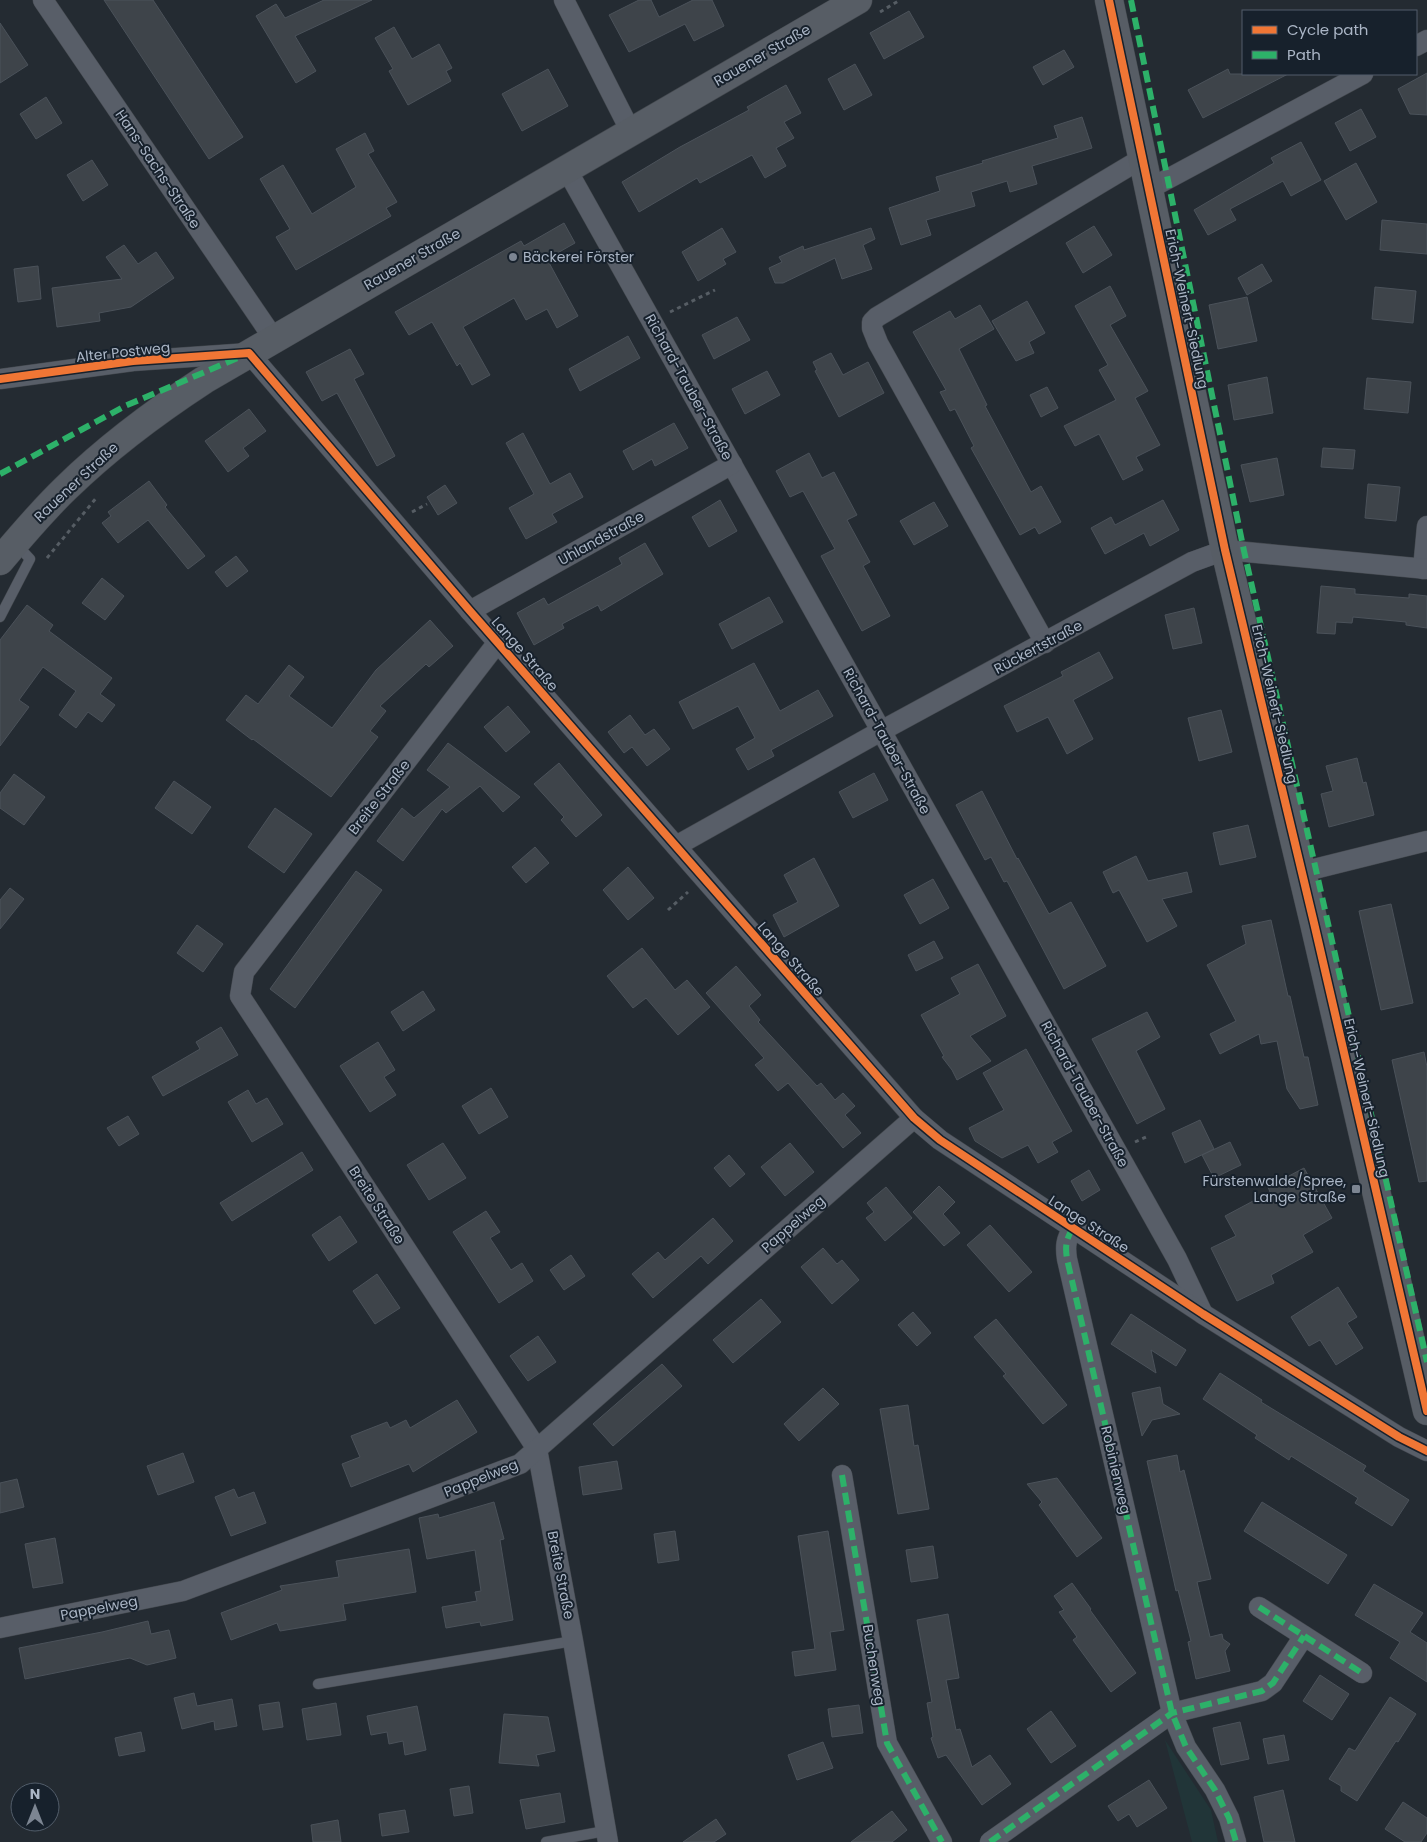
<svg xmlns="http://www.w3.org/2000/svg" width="1427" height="1842" font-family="Poppins,sans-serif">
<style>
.green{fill:#213538}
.building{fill:#3e444a;stroke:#4b525a}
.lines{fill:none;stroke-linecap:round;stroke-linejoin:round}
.lane-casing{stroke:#42474d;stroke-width:11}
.street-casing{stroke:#42474d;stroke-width:21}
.secondary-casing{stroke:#42474d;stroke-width:29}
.path{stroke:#565d64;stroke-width:3;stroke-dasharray:4 4;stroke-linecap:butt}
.lane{stroke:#585e68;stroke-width:10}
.street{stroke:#585e68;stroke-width:20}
.secondary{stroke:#575d65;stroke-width:28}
.quiet{stroke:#2db169;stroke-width:6;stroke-dasharray:12 6;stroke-linecap:butt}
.cycleway-casing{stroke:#17212c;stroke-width:11}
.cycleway{stroke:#f07635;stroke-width:8}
.poi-dot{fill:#7c8592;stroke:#17212c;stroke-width:2}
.labels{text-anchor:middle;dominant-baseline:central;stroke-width:4;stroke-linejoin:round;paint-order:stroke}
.street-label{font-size:14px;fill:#abb6c6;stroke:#17212c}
.poi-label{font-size:14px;fill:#abb6c6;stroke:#17212c;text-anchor:start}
</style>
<rect width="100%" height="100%" fill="#242b32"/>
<polygon class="green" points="1165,1740 1211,1810 1218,1842 1192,1842"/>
<g class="building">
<polygon points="104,0 153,0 243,137 209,159"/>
<polygon points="324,0 372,0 295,36 316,71 296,83 256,16 276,4 285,18"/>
<polygon points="639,0 651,0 659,17 693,0 712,0 724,26 694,41 685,24 629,52 609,15"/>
<polygon points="909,11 924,37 884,59 870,33"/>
<polygon points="0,23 28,65 0,83"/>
<polygon points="394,27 412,59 439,44 452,68 446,71 451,81 408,105 389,71 393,69 375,38"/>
<polygon points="1064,50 1074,67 1043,85 1033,67"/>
<polygon points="855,64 872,95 844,110 828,79"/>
<polygon points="548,69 568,106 522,131 502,94"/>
<polygon points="1228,69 1230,74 1288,74 1203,118 1188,90"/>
<polygon points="1427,73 1427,115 1410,114 1398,89"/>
<polygon points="786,85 801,113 784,122 794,138 776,148 786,166 765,178 752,155 700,183 697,178 639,212 622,182 680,147 749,110 747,107"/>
<polygon points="46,97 62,123 36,139 20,114"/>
<polygon points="1361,109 1376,137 1350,151 1335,123"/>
<polygon points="1082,117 1092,148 1032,166 1037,184 1010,192 1007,181 971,192 975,206 926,220 931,235 901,245 889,208 940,191 936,177 983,163 982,161 1058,138 1054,126"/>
<polygon points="365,133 374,151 368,154 397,202 386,208 391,216 296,270 276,237 290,229 260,179 283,165 312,214 356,187 336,149"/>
<polygon points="1301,142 1321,180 1291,196 1283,181 1230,209 1236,220 1208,235 1194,210 1274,163 1271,158"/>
<polygon points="92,160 108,185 83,201 67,175"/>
<polygon points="1356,163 1377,202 1346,220 1324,181"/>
<polygon points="1382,220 1427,224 1427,254 1380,250"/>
<polygon points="564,223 575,243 547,259 578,316 557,328 547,309 526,320 514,298 463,327 490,375 472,385 460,363 457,366 432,322 409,335 395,312 521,241 524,246"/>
<polygon points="1094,226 1112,255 1083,273 1066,243"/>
<polygon points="722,228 736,252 723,259 726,264 698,281 682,252"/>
<polygon points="871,228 875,239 863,245 872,269 842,279 835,258 783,283 775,283 769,268 782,262 779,257 803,246 804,250"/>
<polygon points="124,245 138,264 156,252 174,278 131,307 99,313 100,321 57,327 52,288 122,279 106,257"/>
<polygon points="1262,264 1272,281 1247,295 1238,278"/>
<polygon points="38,266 41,299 18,302 14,269"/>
<polygon points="1110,286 1126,316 1110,325 1148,391 1135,398 1160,445 1136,457 1143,470 1123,480 1099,434 1075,446 1064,426 1116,400 1099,370 1108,365 1075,306"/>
<polygon points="1375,287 1416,291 1413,323 1372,319"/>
<polygon points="1247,297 1257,341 1218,349 1209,305"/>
<polygon points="1027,301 1045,333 1029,342 1034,353 1016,361 992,321"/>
<polygon points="980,305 994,329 959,349 987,405 985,406 1031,492 1041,486 1061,522 1039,534 1035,527 1020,535 971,448 974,446 955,409 950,411 940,392 946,390 913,332 950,311 955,319"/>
<polygon points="737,317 750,340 714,359 702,335"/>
<polygon points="628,336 640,358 580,391 569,369"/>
<polygon points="350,349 364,374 354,379 395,456 377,466 337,393 322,401 306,372"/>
<polygon points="831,353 843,375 868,362 884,393 839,417 815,371 817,370 813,362"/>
<polygon points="767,371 780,395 745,414 732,389"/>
<polygon points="1267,377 1273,413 1234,420 1228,385"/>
<polygon points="1367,378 1411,382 1408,413 1364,409"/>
<polygon points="1047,387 1058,408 1041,417 1030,395"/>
<polygon points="249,409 266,431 243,448 249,456 228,472 205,441"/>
<polygon points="674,423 688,448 655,466 652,459 633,470 623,451"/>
<polygon points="523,433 550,484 570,473 583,497 552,514 557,522 526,539 509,508 534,494 506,443"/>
<polygon points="1323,448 1355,450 1353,469 1321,467"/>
<polygon points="809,453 822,478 834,472 857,515 847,520 870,562 863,566 890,616 862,631 821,556 835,549 803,491 790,497 776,471"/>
<polygon points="1277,458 1284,495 1250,502 1241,465"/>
<polygon points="149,481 167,505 165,507 205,556 188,569 148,520 118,543 102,523 111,516 108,512"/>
<polygon points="1368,484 1400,487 1396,521 1365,518"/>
<polygon points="445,485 457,503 438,515 427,497"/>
<polygon points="720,500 737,531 709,547 692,517"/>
<polygon points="1163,500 1179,530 1150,546 1144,533 1105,554 1091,528 1111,517 1115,525"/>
<polygon points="934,502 948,526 914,545 900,521"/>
<polygon points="645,543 663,574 601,611 598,605 562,624 564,628 534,645 517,613 544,598 548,605 622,564 619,558"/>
<polygon points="236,556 248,571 227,587 215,572"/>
<polygon points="102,578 124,596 105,620 82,603"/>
<polygon points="1321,586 1355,589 1355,594 1409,598 1409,594 1427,596 1427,628 1406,625 1406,622 1353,617 1352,623 1336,622 1335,634 1317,633"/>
<polygon points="769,597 783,622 732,649 719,624"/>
<polygon points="27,605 53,625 49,631 112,678 100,694 115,705 102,722 88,712 76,728 59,715 76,691 43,667 19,700 29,707 0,746 0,640"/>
<polygon points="1194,608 1202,643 1173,649 1165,615"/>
<polygon points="430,620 453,646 429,667 426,664 380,706 386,711 370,731 378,737 331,797 253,739 252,740 226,720 246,695 258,704 289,665 304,677 289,696 332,728 376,670"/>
<polygon points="1099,652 1113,678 1073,700 1093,739 1067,754 1048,717 1017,732 1004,706 1063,676 1061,672"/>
<polygon points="754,663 780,711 818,690 833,716 771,750 774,756 748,770 736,749 755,738 738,706 693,729 679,702"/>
<polygon points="508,706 530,732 506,752 484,727"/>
<polygon points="1221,710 1232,752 1199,761 1188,718"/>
<polygon points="630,715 645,735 654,729 670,749 647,766 632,747 624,753 608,732"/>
<polygon points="448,743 520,797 503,812 480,786 446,813 442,809 403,861 377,841 402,808 414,818 450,787 427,770"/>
<polygon points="1357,758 1363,783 1366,782 1374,815 1329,827 1321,794 1333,791 1326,766"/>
<polygon points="559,763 602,815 576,837 561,820 564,817 534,784"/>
<polygon points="874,773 888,800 853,818 839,792"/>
<polygon points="14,774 45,797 24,825 0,808 0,793"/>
<polygon points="174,781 211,807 192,834 155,808"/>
<polygon points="982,791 1017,859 1018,858 1049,914 1071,902 1106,966 1064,989 1007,881 1004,882 991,857 985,860 956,805"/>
<polygon points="275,808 312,834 284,873 248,847"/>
<polygon points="1248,825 1256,857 1220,865 1213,833"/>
<polygon points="535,847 549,863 526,883 512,867"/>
<polygon points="1136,856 1148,881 1187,872 1192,892 1162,899 1177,926 1147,942 1119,890 1113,893 1103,872"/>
<polygon points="814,858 839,906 784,937 773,915 798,902 784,875"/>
<polygon points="628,867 654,898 628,920 603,890"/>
<polygon points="356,871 382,890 295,1008 270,989"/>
<polygon points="933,879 949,908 920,924 904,895"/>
<polygon points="10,888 24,899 0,929 0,900"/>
<polygon points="1391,904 1413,1003 1381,1010 1359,911"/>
<polygon points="1271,920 1288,996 1290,996 1304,1057 1308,1057 1318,1105 1300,1109 1287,1089 1277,1041 1261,1044 1259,1034 1220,1054 1210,1034 1236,1021 1207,965 1246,944 1242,926"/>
<polygon points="197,925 223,944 203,972 177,953"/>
<polygon points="934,941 943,958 916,971 908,955"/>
<polygon points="642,948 675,990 687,980 710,1007 678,1035 646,998 633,1008 607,976"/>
<polygon points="978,964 1006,1016 970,1036 991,1061 957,1080 952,1070 942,1057 944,1056 921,1015 960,994 951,978"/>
<polygon points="736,966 761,995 749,1006 760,1020 758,1022 817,1086 821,1083 835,1100 843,1093 855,1106 845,1115 861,1133 843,1148 788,1083 778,1091 755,1065 764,1058 706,993"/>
<polygon points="423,991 435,1010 403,1031 391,1012"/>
<polygon points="1147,1012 1160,1037 1136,1051 1165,1109 1137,1124 1092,1039"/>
<polygon points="221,1027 238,1055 163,1096 152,1077 200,1049 196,1042"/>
<polygon points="378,1042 395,1070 384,1077 396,1095 370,1112 340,1066"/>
<polygon points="1026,1049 1072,1131 1052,1142 1058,1152 1038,1163 1028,1145 1002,1158 975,1141 969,1128 1004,1110 983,1073"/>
<polygon points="1424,1052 1427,1067 1427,1181 1419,1182 1392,1060"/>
<polygon points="491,1088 508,1117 479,1134 462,1106"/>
<polygon points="248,1090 256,1104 267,1098 283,1124 252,1142 228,1102"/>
<polygon points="128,1116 139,1134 119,1146 107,1128"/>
<polygon points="1200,1120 1214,1149 1185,1163 1172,1133"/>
<polygon points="1230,1142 1241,1165 1214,1178 1202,1155"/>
<polygon points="443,1143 466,1178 429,1200 407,1165"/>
<polygon points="790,1143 814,1172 785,1196 761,1167"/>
<polygon points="302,1152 313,1170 232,1221 220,1203"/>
<polygon points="729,1155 745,1174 730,1187 714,1168"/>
<polygon points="1304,1168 1332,1218 1303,1235 1313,1252 1271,1275 1274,1283 1237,1301 1211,1248 1236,1236 1225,1216 1270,1192 1268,1187"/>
<polygon points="1089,1170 1100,1190 1082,1201 1071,1181"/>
<polygon points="939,1186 955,1202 943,1214 960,1233 944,1246 913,1212"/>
<polygon points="886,1187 912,1218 885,1241 866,1218 874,1212 867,1203"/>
<polygon points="486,1211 500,1232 490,1238 511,1270 522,1263 533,1281 499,1303 453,1232"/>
<polygon points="340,1216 357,1242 329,1261 312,1235"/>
<polygon points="713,1218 733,1241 708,1264 701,1256 653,1298 632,1274 658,1252 665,1260"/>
<polygon points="990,1225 1032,1272 1009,1292 967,1245"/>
<polygon points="823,1248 837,1264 842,1260 859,1280 832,1304 801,1267"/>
<polygon points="571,1255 585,1276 564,1290 550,1270"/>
<polygon points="377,1274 400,1308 375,1324 353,1291"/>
<polygon points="1338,1287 1357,1317 1347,1323 1363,1348 1336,1365 1320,1340 1309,1346 1291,1317"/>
<polygon points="761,1299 781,1322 733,1363 713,1340"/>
<polygon points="913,1312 931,1333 917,1346 898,1325"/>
<polygon points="1131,1314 1186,1350 1176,1366 1151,1350 1156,1373 1111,1344"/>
<polygon points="996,1319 1067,1405 1043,1424 1003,1376 1006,1374 974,1337"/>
<polygon points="538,1336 556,1362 528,1381 510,1356"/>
<polygon points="662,1364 682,1386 613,1446 593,1424"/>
<polygon points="1220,1373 1262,1400 1261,1402 1366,1466 1363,1471 1409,1500 1392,1526 1355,1503 1358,1498 1291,1456 1289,1460 1255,1438 1257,1435 1203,1399"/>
<polygon points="1160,1387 1163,1404 1180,1414 1152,1420 1142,1436 1132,1393"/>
<polygon points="823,1388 839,1404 799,1441 784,1424"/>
<polygon points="457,1400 477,1432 413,1472 409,1464 351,1487 342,1464 360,1457 351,1436 387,1422 390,1428 406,1420 410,1428"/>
<polygon points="908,1405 914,1446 918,1445 929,1509 898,1514 880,1409"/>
<polygon points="183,1453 194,1482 158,1495 147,1466"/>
<polygon points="1177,1455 1180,1472 1184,1470 1211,1579 1197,1582 1210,1637 1222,1634 1223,1639 1230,1644 1225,1651 1230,1671 1196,1679 1188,1642 1191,1641 1178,1590 1176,1591 1147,1461"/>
<polygon points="617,1461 622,1489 583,1495 579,1467"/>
<polygon points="1057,1478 1102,1538 1077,1557 1039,1505 1042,1502 1027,1484"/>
<polygon points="17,1479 24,1507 0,1513 0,1483"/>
<polygon points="234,1489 238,1498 254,1492 266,1523 231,1536 215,1497"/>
<polygon points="494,1502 504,1539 500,1540 513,1620 481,1626 480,1622 446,1628 442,1607 477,1601 475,1592 481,1591 475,1550 427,1559 419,1518 438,1514 439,1518"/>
<polygon points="1262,1502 1347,1555 1328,1584 1244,1531"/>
<polygon points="675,1531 679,1560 658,1563 654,1534"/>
<polygon points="828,1531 844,1630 830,1632 836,1670 795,1676 792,1652 815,1649 798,1536"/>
<polygon points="55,1538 63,1583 33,1588 25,1544"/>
<polygon points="933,1546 938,1578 911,1582 906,1550"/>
<polygon points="409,1549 416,1592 343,1604 346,1620 280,1631 277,1623 231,1640 221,1613 282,1590 280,1586 339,1577 336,1561"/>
<polygon points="1072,1583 1091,1609 1090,1610 1136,1673 1111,1692 1073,1640 1077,1637 1059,1612 1064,1610 1054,1596"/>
<polygon points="1374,1584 1423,1613 1410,1632 1427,1643 1427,1682 1390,1658 1400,1642 1355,1615"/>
<polygon points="948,1614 959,1678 946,1680 956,1730 960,1729 972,1767 990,1755 1011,1784 982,1805 946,1755 938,1758 931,1738 933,1737 927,1703 932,1702 917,1620"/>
<polygon points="148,1621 151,1634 169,1630 176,1658 147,1665 130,1658 25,1679 19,1648 102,1632"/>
<polygon points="1320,1675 1349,1694 1332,1720 1303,1701"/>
<polygon points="194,1693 197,1706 232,1699 237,1726 215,1730 214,1721 182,1729 174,1698"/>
<polygon points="1390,1697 1416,1714 1398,1742 1396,1741 1357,1801 1341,1791 1341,1786 1329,1779 1349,1748 1355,1751"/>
<polygon points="279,1702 283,1727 263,1730 259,1705"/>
<polygon points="336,1703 341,1735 307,1740 302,1709"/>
<polygon points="859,1705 863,1733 832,1737 828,1709"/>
<polygon points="417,1706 426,1750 405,1755 403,1741 389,1744 387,1732 371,1735 367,1716"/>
<polygon points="1051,1711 1076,1746 1051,1763 1027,1729"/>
<polygon points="504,1714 548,1717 555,1751 536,1755 539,1766 499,1763"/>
<polygon points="1240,1722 1249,1759 1221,1765 1213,1728"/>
<polygon points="141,1732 145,1751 119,1756 115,1738"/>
<polygon points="1284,1735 1289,1760 1268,1764 1263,1739"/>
<polygon points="823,1742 833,1768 797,1780 788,1755"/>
<polygon points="1149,1780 1167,1808 1137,1827 1129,1814 1118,1821 1108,1806"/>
<polygon points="469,1786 473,1813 454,1816 450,1789"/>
<polygon points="1283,1790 1295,1842 1264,1842 1254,1797"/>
<polygon points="560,1793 565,1822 526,1829 520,1800"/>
<polygon points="1403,1802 1427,1818 1427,1833 1421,1842 1405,1842 1385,1829"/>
<polygon points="405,1810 409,1832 382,1836 379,1814"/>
<polygon points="892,1811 907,1830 892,1842 851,1842"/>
<polygon points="716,1819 726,1834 714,1842 683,1842"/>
<polygon points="338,1820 341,1842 313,1842 311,1825"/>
</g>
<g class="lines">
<g class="lane-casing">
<g id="lane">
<polyline points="0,617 30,559 16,544"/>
<polyline points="318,1684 573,1641"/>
<polyline points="546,1842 605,1831"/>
</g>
</g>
<g class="street-casing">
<g id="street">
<polyline points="43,0 274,339"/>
<polyline points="564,0 631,132"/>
<polyline points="1416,46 1427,40"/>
<polyline points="567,170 1177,1259 1203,1314"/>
<polyline points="1149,189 1363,74"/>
<polyline points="0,379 133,361 249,353 470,611 914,1118 940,1140 1203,1314 1399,1437 1427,1451"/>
<polyline points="1423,569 1427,526"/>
<polyline points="470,611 732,464"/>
<polyline points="498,642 244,972 240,996 537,1449 573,1641 608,1842"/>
<polyline points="1045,643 878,343 872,328 872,322 877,317 1141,159"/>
<polyline points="676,846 881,731 1192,562 1225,550 1427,569"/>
<polyline points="1302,872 1427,841"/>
<path d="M1073 1228C1066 1239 1065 1246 1067 1259L1172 1713 1186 1747 1215 1790 1229 1818 1236 1842"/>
<polyline points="842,1475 887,1743 942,1842"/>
<polyline points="1259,1607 1362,1673"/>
<polyline points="0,1628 183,1591 520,1464 914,1118"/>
<polyline points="990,1842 1172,1713 1262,1691 1273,1683 1304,1636"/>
</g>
</g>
<g class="secondary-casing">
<g id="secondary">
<polyline points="1109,0 1225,550 1314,923 1427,1411"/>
<path d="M0 561C21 536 42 511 66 488 108 447 155 412 204 380L858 0"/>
</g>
</g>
<g class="path">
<polyline points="880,12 900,0"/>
<polyline points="670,312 715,290"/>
<polyline points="412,512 427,504"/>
<polyline points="47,558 97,497"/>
<polyline points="668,910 688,892"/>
<polyline points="1135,1142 1146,1137"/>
</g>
<use href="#lane" class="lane"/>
<use href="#street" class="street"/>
<use href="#secondary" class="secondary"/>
<g class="quiet">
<polyline points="1131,0 1244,551 1427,1362"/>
<polyline points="0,474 125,406 240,357"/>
<path d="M1073 1228C1066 1239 1065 1246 1067 1259L1172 1713 1186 1747 1215 1790 1229 1818 1236 1842"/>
<polyline points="842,1475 887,1743 942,1842"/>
<polyline points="1259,1607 1362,1673"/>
<polyline points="990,1842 1172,1713 1262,1691 1273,1683 1304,1636"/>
</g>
<g class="cycleway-casing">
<g id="cycleway">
<polyline points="1109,0 1225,550 1314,923 1427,1411"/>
<polyline points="0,379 133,361 249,353 470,611 914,1118 940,1140 1203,1314 1399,1437 1427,1451"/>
</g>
</g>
<use href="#cycleway" class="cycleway"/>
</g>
<g class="poi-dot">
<circle cx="513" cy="257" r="5"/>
<rect x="1351" y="1184" width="10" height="10" rx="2.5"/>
</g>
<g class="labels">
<g class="street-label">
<text transform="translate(762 55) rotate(-30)">Rauener Straße</text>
<text transform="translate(158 169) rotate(56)">Hans-Sachs-Straße</text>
<text transform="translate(412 259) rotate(-30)">Rauener Straße</text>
<text transform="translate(1187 309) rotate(78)">Erich-Weinert-Siedlung</text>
<text transform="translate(123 352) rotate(-6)">Alter Postweg</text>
<text transform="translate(689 387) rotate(61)">Richard-Tauber-Straße</text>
<text transform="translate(76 482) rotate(-43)">Rauener Straße</text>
<text transform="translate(601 538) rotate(-29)">Uhlandstraße</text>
<text transform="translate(1038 647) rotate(-28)">Rückertstraße</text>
<text transform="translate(525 654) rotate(49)">Lange Straße</text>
<text transform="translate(1275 704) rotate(77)">Erich-Weinert-Siedlung</text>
<text transform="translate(887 741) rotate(61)">Richard-Tauber-Straße</text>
<text transform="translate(379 797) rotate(-52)">Breite Straße</text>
<text transform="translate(791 959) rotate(49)">Lange Straße</text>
<text transform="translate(1085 1094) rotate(61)">Richard-Tauber-Straße</text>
<text transform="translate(1367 1098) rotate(77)">Erich-Weinert-Siedlung</text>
<text transform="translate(377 1205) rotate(57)">Breite Straße</text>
<text transform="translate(793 1224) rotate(-41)">Pappelweg</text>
<text transform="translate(1089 1224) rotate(33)">Lange Straße</text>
<text transform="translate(1116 1470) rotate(77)">Robinienweg</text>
<text transform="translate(481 1478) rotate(-22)">Pappelweg</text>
<text transform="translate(561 1575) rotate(79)">Breite Straße</text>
<text transform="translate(99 1608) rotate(-11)">Pappelweg</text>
<text transform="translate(874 1665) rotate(81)">Buchenweg</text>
</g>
<g class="poi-label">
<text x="523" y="257">Bäckerei Förster</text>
<text x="1346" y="1181" text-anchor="end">Fürstenwalde/Spree,<tspan x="1346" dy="16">Lange Straße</tspan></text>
</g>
</g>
<rect x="1242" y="10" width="175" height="65" fill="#17212c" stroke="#525d6a"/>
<rect x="1252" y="26" width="25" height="8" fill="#f07635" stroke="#525d6a"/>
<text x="1287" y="35" font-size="15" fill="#abb6c6">Cycle path</text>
<rect x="1252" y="51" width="25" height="8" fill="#2db169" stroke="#525d6a"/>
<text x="1287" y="60" font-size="15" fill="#abb6c6">Path</text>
<g transform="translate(35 1807)"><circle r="24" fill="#17212c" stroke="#525d6a"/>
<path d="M0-4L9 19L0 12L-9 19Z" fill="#7c8592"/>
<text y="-8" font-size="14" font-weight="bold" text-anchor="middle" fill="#abb6c6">N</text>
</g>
</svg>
